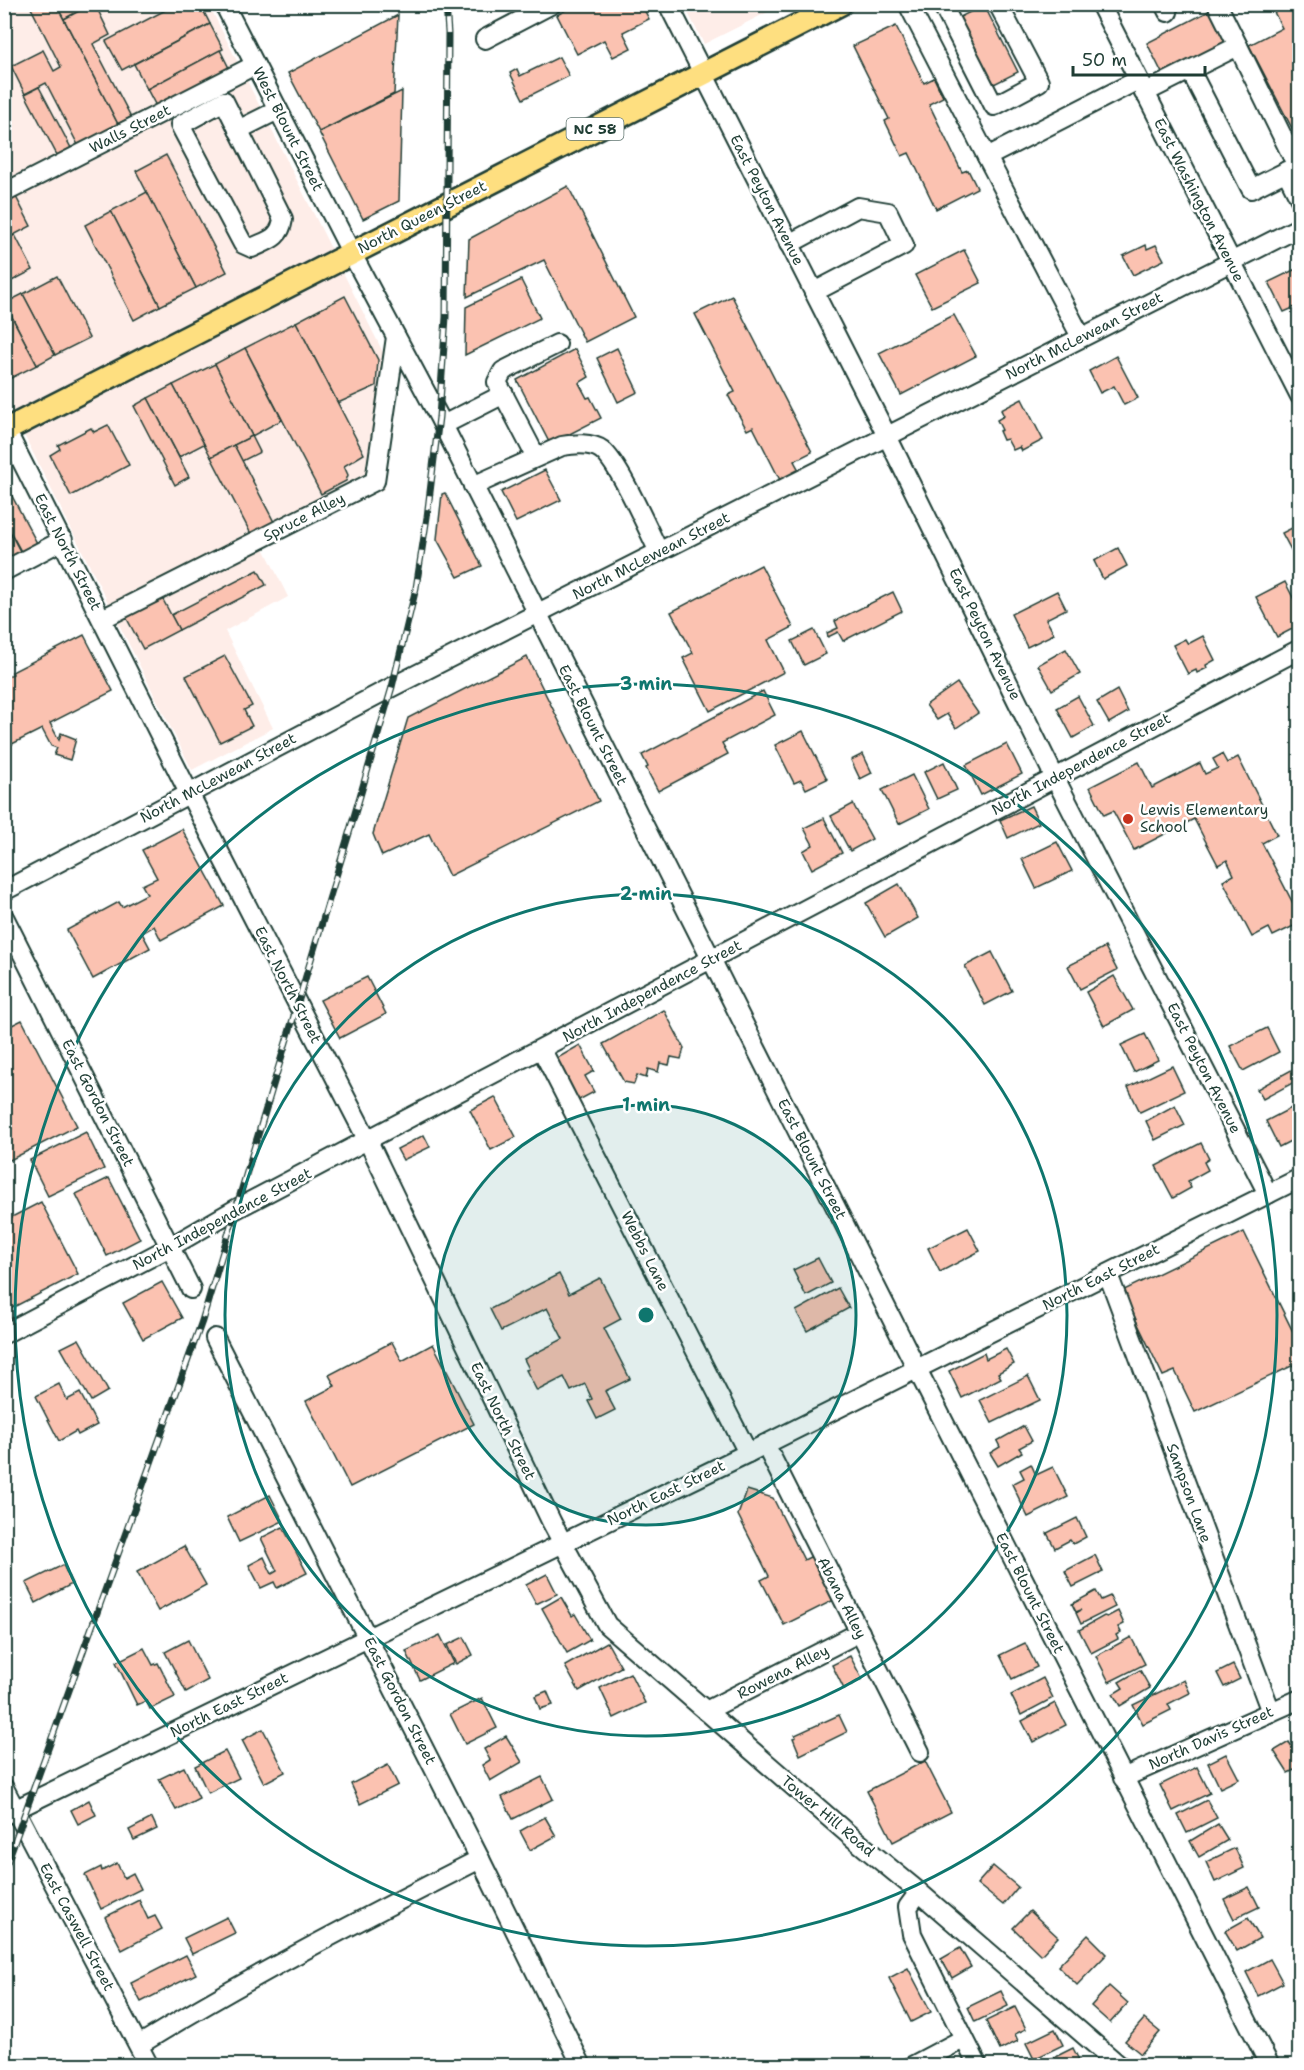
<svg xmlns="http://www.w3.org/2000/svg" width="1304" height="2070" font-family="'Shantell Sans',sans-serif">
<style>
.built{fill:#feede8}
.building{fill:#fbc2b1;stroke:#1f3d34;stroke-width:1.5}
.lines{fill:none;stroke-linecap:round;stroke-linejoin:round}
.minor-casing{stroke:#1f3d34;stroke-width:22}
.major-casing{stroke:#1f3d34;stroke-width:27}
.minor{stroke:#fff;stroke-width:18}
.major{stroke:#fedf80;stroke-width:22}
.rail-casing{stroke:#1f3d34;stroke-width:7}
.rail{stroke:#fff;stroke-width:4.5;stroke-dasharray:14;stroke-linecap:butt}
.ring{fill:none;stroke:#0f766e;stroke-width:3}
.poi-dot{fill:#c8321e;stroke:#fff;stroke-width:2}
.labels{text-anchor:middle;dominant-baseline:central;stroke-width:5;stroke-linejoin:round;paint-order:stroke}
.shield{fill:#fff;stroke:#627771;stroke-width:1.5}
.shield-label{font-size:14px;font-weight:bold;fill:#1f3d34}
.street-label{font-size:15px;fill:#1f3d34;stroke:#fff}
.poi-label{font-size:15px;fill:#1f3d34;stroke:#fff;text-anchor:start}
.centre{fill:#0f766e;stroke:#fff;stroke-width:3}
.ring-label{font-size:18px;text-anchor:middle;font-weight:bold;fill:#0f766e;stroke:#fff;stroke-width:5;stroke-linejoin:round;paint-order:stroke}
</style>
<rect width="100%" height="100%" fill="#fff"/>
<filter id="ink" filterUnits="userSpaceOnUse"><feTurbulence type="fractalNoise" baseFrequency=".0167" numOctaves="2"/><feDisplacementMap in="SourceGraphic" scale="12" xChannelSelector="R" yChannelSelector="G"/><feConvolveMatrix kernelMatrix="1 2 1 2 8 2 1 2 1" color-interpolation-filters="sRGB"/></filter>
<g filter="url(#ink)">
<g class="built">
<polygon points="5,5 209,5 399,384 384,489 264,548 288,597 225,631 273,728 192,770 5,397"/>
<polygon points="684,5 782,5 704,44"/>
</g>
<g class="building">
<polygon points="29,4 56,4 118,124 78,145 46,83 25,94 11,66 43,50 54,71 61,67"/>
<polygon points="56,4 92,4 64,19"/>
<polygon points="92,4 95,4 110,35 93,44 131,117 118,124 64,19"/>
<polygon points="177,4 200,4 210,24 122,70 106,41"/>
<polygon points="576,4 641,4 649,19 623,32 631,48 613,57 604,40 577,54 557,15"/>
<polygon points="1290,4 1300,4 1300,127 1293,130 1249,45 1282,28 1274,12"/>
<polygon points="984,5 1018,72 992,85 958,18"/>
<polygon points="1213,9 1231,43 1164,77 1147,43"/>
<polygon points="398,15 394,94 319,132 288,73"/>
<polygon points="210,24 223,49 147,89 134,64"/>
<polygon points="896,26 924,83 934,78 943,97 929,104 962,172 968,170 977,188 936,209 909,153 902,156 885,121 889,119 853,46"/>
<polygon points="220,50 229,68 156,106 147,89"/>
<polygon points="559,57 569,76 523,99 510,73 517,69 520,76"/>
<polygon points="39,87 71,148 57,155 25,94"/>
<polygon points="402,91 399,201 363,219 319,132"/>
<polygon points="166,155 227,272 196,288 136,171"/>
<polygon points="568,186 634,317 585,342 544,260 467,297 469,239"/>
<polygon points="147,192 196,288 160,306 111,211"/>
<polygon points="15,195 31,226 4,240 4,201"/>
<polygon points="111,211 160,306 134,320 85,225"/>
<polygon points="15,235 33,270 4,285 4,240"/>
<polygon points="1146,245 1147,249 1156,245 1164,260 1133,275 1123,256"/>
<polygon points="964,250 981,283 932,307 915,275"/>
<polygon points="1300,267 1300,305 1284,312 1269,282"/>
<polygon points="57,276 89,338 55,355 23,294"/>
<polygon points="521,280 540,318 465,355 466,307"/>
<polygon points="23,294 55,355 37,365 5,303"/>
<polygon points="345,296 378,360 376,386 338,403 296,322"/>
<polygon points="732,296 812,452 794,461 800,472 781,482 753,427 747,430 728,395 735,392 695,314"/>
<polygon points="4,302 37,365 5,381 4,379"/>
<polygon points="954,315 976,356 901,395 879,353"/>
<polygon points="296,322 364,454 344,466 348,475 346,481 321,494 245,348"/>
<polygon points="245,348 282,420 252,436 215,364"/>
<polygon points="617,348 638,392 618,402 597,358"/>
<polygon points="575,349 589,377 579,383 587,398 590,397 601,418 550,444 517,380"/>
<polygon points="1116,356 1138,398 1124,405 1114,386 1100,393 1089,371"/>
<polygon points="215,364 252,436 211,457 173,385"/>
<polygon points="173,385 204,444 179,457 148,398"/>
<polygon points="148,398 189,477 175,485 134,406"/>
<polygon points="1022,399 1043,440 1022,451 1020,447 1013,450 1007,439 1003,440 999,431 1002,430 997,420 1004,416 1001,410"/>
<polygon points="108,425 129,465 71,496 50,455 60,449 58,445 91,428 94,432"/>
<polygon points="252,436 260,452 242,461 234,445"/>
<polygon points="234,445 274,522 251,534 211,457"/>
<polygon points="545,470 561,500 516,522 501,492"/>
<polygon points="4,481 39,547 23,555 4,520"/>
<polygon points="445,493 482,566 458,577 437,539 442,494"/>
<polygon points="4,521 22,555 7,564 4,560"/>
<polygon points="1300,524 1300,560 1297,561 1282,533"/>
<polygon points="1118,548 1127,566 1103,579 1094,561"/>
<polygon points="761,565 793,627 768,640 784,672 710,711 683,658 693,653 671,612"/>
<polygon points="258,570 266,585 179,630 171,615"/>
<polygon points="1285,582 1300,611 1300,625 1277,637 1256,597"/>
<polygon points="1057,591 1066,609 1046,619 1054,634 1027,647 1011,614"/>
<polygon points="893,592 902,611 843,641 838,632 828,637 827,633 838,628 835,621"/>
<polygon points="161,596 179,630 143,649 125,615"/>
<polygon points="814,630 826,654 804,665 792,641"/>
<polygon points="84,635 113,691 50,723 59,740 61,733 76,739 70,760 54,755 57,748 51,746 42,729 8,746 6,744 4,744 4,678 13,674 12,672"/>
<polygon points="1203,636 1215,660 1206,665 1207,668 1197,673 1196,670 1188,674 1173,645 1185,639 1188,644"/>
<polygon points="1066,649 1080,674 1052,690 1038,665"/>
<polygon points="225,656 252,706 244,710 252,726 220,742 186,676"/>
<polygon points="527,657 599,801 449,876 429,834 382,856 373,834 408,718"/>
<polygon points="957,683 978,713 956,728 947,714 937,720 926,705"/>
<polygon points="1117,690 1128,712 1109,723 1097,702"/>
<polygon points="763,691 775,715 722,743 728,754 658,791 646,768 648,767 642,755"/>
<polygon points="1078,696 1094,726 1073,738 1057,708"/>
<polygon points="803,731 827,779 806,789 801,780 794,783 775,745"/>
<polygon points="1007,744 1022,774 981,795 966,765"/>
<polygon points="863,754 872,773 860,779 851,760"/>
<polygon points="1222,754 1227,763 1238,757 1277,835 1262,843 1300,917 1300,923 1273,936 1269,928 1252,937 1223,881 1234,875 1227,860 1218,865 1194,819 1134,850 1113,811 1104,815 1090,787 1139,762 1152,788 1200,763 1205,774 1218,768 1213,759"/>
<polygon points="944,762 957,790 937,799 924,772"/>
<polygon points="912,775 929,809 899,824 882,790"/>
<polygon points="853,804 872,839 850,851 831,816"/>
<polygon points="1031,806 1039,823 1008,838 1000,820"/>
<polygon points="824,818 842,853 812,869 803,851 813,845 804,828"/>
<polygon points="182,829 224,906 161,940 154,926 142,933 150,948 93,979 67,930 119,902 122,907 147,894 142,885 157,878 142,850"/>
<polygon points="1057,842 1072,871 1036,888 1022,859"/>
<polygon points="899,884 918,918 885,937 866,903"/>
<polygon points="1105,947 1117,970 1080,989 1068,966"/>
<polygon points="992,952 1012,991 985,1005 965,966"/>
<polygon points="1114,976 1133,1010 1104,1026 1086,992"/>
<polygon points="367,977 386,1014 340,1038 320,1000"/>
<polygon points="664,1010 684,1048 681,1059 671,1057 669,1065 660,1063 658,1072 648,1069 646,1078 637,1075 634,1084 624,1082 603,1044"/>
<polygon points="22,1020 77,1126 4,1163 4,1029"/>
<polygon points="1267,1028 1279,1052 1243,1071 1230,1046"/>
<polygon points="1145,1034 1158,1060 1134,1072 1121,1045"/>
<polygon points="580,1045 594,1071 585,1076 594,1092 577,1101 554,1060"/>
<polygon points="1172,1066 1184,1091 1140,1112 1128,1087"/>
<polygon points="1295,1068 1300,1079 1263,1099 1257,1089"/>
<polygon points="495,1097 516,1137 491,1150 470,1110"/>
<polygon points="1299,1104 1300,1136 1279,1147 1266,1121"/>
<polygon points="1175,1105 1185,1125 1155,1140 1146,1121"/>
<polygon points="86,1132 104,1169 48,1196 30,1160"/>
<polygon points="424,1135 430,1147 403,1160 397,1149"/>
<polygon points="1201,1143 1209,1159 1204,1162 1208,1170 1188,1181 1191,1188 1173,1198 1156,1166"/>
<polygon points="109,1178 140,1239 107,1256 76,1194"/>
<polygon points="41,1202 78,1274 4,1312 4,1221"/>
<polygon points="968,1228 980,1251 940,1272 928,1248"/>
<polygon points="1244,1232 1300,1346 1300,1362 1195,1412 1175,1371 1163,1376 1122,1291"/>
<polygon points="818,1258 831,1283 806,1296 793,1270"/>
<polygon points="559,1274 569,1294 600,1278 621,1319 604,1328 630,1379 605,1391 615,1410 597,1419 588,1401 592,1399 585,1384 571,1391 564,1377 537,1391 526,1370 529,1369 524,1359 563,1339 547,1308 501,1331 490,1309"/>
<polygon points="162,1282 182,1318 143,1339 123,1303"/>
<polygon points="838,1288 849,1308 807,1331 796,1311"/>
<polygon points="79,1339 108,1391 91,1401 61,1348"/>
<polygon points="392,1342 402,1361 433,1344 474,1424 350,1487 306,1401 335,1386 329,1375"/>
<polygon points="1006,1349 1014,1364 998,1373 1001,1378 962,1398 949,1371 984,1353 986,1359"/>
<polygon points="1028,1376 1040,1400 992,1423 980,1400"/>
<polygon points="59,1384 67,1400 80,1393 97,1425 78,1435 76,1431 59,1441 36,1396"/>
<polygon points="1024,1426 1032,1441 1019,1448 1022,1452 998,1466 990,1453 1000,1447 997,1441"/>
<polygon points="1031,1464 1036,1475 1053,1467 1068,1497 1028,1517 1012,1484 1024,1478 1020,1470"/>
<polygon points="747,1490 773,1498 804,1560 812,1556 834,1600 784,1625 761,1580 769,1576 738,1515"/>
<polygon points="270,1495 283,1521 239,1542 227,1517"/>
<polygon points="1077,1518 1086,1537 1073,1544 1070,1540 1055,1548 1047,1533"/>
<polygon points="283,1527 307,1573 277,1588 274,1582 261,1588 249,1565 264,1557 272,1574 277,1571 261,1538"/>
<polygon points="184,1546 206,1585 158,1611 137,1572"/>
<polygon points="1095,1555 1103,1572 1073,1587 1065,1571"/>
<polygon points="63,1565 72,1584 36,1603 26,1583"/>
<polygon points="547,1574 557,1594 536,1604 526,1585"/>
<polygon points="1096,1591 1101,1600 1110,1596 1115,1607 1081,1624 1076,1613 1081,1610 1076,1612 1072,1604"/>
<polygon points="561,1597 572,1616 575,1614 590,1640 567,1653 542,1608"/>
<polygon points="1118,1611 1124,1624 1118,1627 1121,1632 1116,1635 1118,1639 1091,1653 1079,1630 1104,1616 1107,1617"/>
<polygon points="440,1635 454,1663 420,1680 406,1651"/>
<polygon points="464,1637 473,1655 456,1664 447,1645"/>
<polygon points="1131,1637 1145,1664 1109,1682 1096,1656"/>
<polygon points="188,1640 208,1680 186,1692 165,1652"/>
<polygon points="607,1642 621,1667 579,1691 565,1666"/>
<polygon points="1025,1643 1037,1667 1012,1679 1000,1655"/>
<polygon points="144,1648 153,1665 158,1663 175,1697 150,1709 146,1701 137,1705 116,1662"/>
<polygon points="850,1656 862,1679 844,1689 832,1665"/>
<polygon points="1233,1665 1240,1679 1224,1687 1217,1673"/>
<polygon points="1140,1670 1150,1688 1120,1706 1113,1694 1123,1688 1119,1682"/>
<polygon points="630,1673 645,1703 614,1718 600,1688"/>
<polygon points="1043,1678 1053,1698 1021,1715 1011,1695"/>
<polygon points="1184,1680 1190,1693 1168,1704 1171,1710 1143,1724 1133,1705"/>
<polygon points="547,1691 553,1705 540,1709 535,1696"/>
<polygon points="482,1698 497,1728 465,1744 450,1714"/>
<polygon points="1055,1703 1066,1725 1033,1742 1022,1721"/>
<polygon points="839,1715 847,1732 800,1755 793,1738 796,1737 795,1735"/>
<polygon points="263,1729 285,1772 264,1783 242,1740"/>
<polygon points="506,1736 522,1762 490,1781 482,1765 490,1760 484,1749"/>
<polygon points="1289,1742 1300,1760 1300,1767 1288,1773 1274,1751"/>
<polygon points="225,1751 239,1778 208,1793 195,1766"/>
<polygon points="1226,1754 1239,1779 1220,1788 1208,1763"/>
<polygon points="925,1761 951,1812 893,1842 867,1791"/>
<polygon points="388,1765 398,1785 360,1804 351,1784"/>
<polygon points="184,1767 199,1798 176,1810 159,1779"/>
<polygon points="1197,1767 1210,1793 1173,1811 1160,1785"/>
<polygon points="542,1777 553,1799 513,1819 502,1797"/>
<polygon points="89,1800 96,1815 78,1824 71,1810"/>
<polygon points="1207,1800 1217,1818 1187,1833 1178,1815"/>
<polygon points="545,1817 556,1836 530,1850 520,1831"/>
<polygon points="152,1818 157,1829 134,1840 129,1830"/>
<polygon points="1218,1824 1228,1840 1199,1857 1190,1841"/>
<polygon points="1235,1848 1244,1868 1215,1882 1206,1862"/>
<polygon points="117,1863 124,1878 133,1873 141,1889 101,1909 85,1875 101,1867 102,1871"/>
<polygon points="993,1866 1018,1887 1003,1905 977,1884"/>
<polygon points="1249,1887 1259,1907 1234,1919 1224,1899"/>
<polygon points="139,1900 148,1919 155,1916 162,1929 122,1950 105,1917"/>
<polygon points="1030,1911 1058,1937 1041,1955 1013,1928"/>
<polygon points="227,1917 235,1933 192,1954 184,1938"/>
<polygon points="1248,1918 1260,1938 1237,1951 1225,1931"/>
<polygon points="1088,1935 1107,1954 1077,1985 1058,1966"/>
<polygon points="960,1948 971,1967 952,1978 941,1959"/>
<polygon points="186,1955 196,1974 141,2002 131,1983"/>
<polygon points="1270,1959 1283,1983 1258,1996 1246,1972"/>
<polygon points="908,1968 931,2012 911,2022 889,1978"/>
<polygon points="1109,1986 1128,2003 1110,2023 1091,2006"/>
<polygon points="1001,1991 1008,2006 975,2022 968,2007"/>
<polygon points="1015,2007 1026,2029 1015,2034 1018,2041 1000,2050 986,2021"/>
<polygon points="1144,2019 1160,2032 1141,2054 1125,2041"/>
<polygon points="1055,2029 1063,2045 1034,2059 1026,2043"/>
<polygon points="1073,2048 1082,2066 1044,2066 1043,2063"/>
</g>
<g class="lines">
<g class="minor-casing">
<g id="minor">
<polyline points="224,4 352,254 439,417 917,1369 1270,2066"/>
<polyline points="668,4 887,436 1055,778 1268,1194"/>
<polyline points="908,4 987,157 1138,80"/>
<polyline points="942,4 994,106 1039,82 998,4"/>
<polyline points="1100,4 1300,396"/>
<polyline points="1164,4 1168,12"/>
<polyline points="1217,4 1238,46"/>
<polyline points="485,39 552,4"/>
<polyline points="1144,93 1238,46 1297,166 1251,189 1190,70"/>
<path d="M224 101 283 219C280 239 268 240 252 248L243 244 180 125Z"/>
<polyline points="238,130 278,110"/>
<polyline points="987,157 1081,337"/>
<polyline points="1286,171 1300,199"/>
<polyline points="4,193 255,65"/>
<polyline points="789,244 858,207 888,212 904,245 814,292"/>
<polyline points="443,425 504,394"/>
<polyline points="4,426 189,793 368,1141 552,1523 607,1625 847,1833 919,1892 1120,2066"/>
<polyline points="536,457 497,382 503,371 557,344"/>
<path d="M473 486 562 446C574 444 591 442 602 450 620 465 647 528 659 552"/>
<polyline points="4,571 63,540"/>
<polyline points="102,619 375,481 396,337"/>
<polyline points="4,891 392,687 1300,227"/>
<polyline points="4,917 191,1289"/>
<polyline points="542,1050 748,1453"/>
<polyline points="1108,1274 1271,1712"/>
<polyline points="4,1334 170,1247 236,1209 1300,649"/>
<polyline points="215,1338 480,1859 582,2066"/>
<polyline points="765,1444 920,1752"/>
<polyline points="706,1711 860,1632"/>
<polyline points="1123,1778 1300,1699"/>
<polyline points="4,1788 149,2066"/>
<polyline points="4,1815 748,1453 1300,1178"/>
<polyline points="919,1892 908,1907 912,1934 978,2066"/>
<path d="M139 2045C249 1977 364 1918 480 1859"/>
<polyline points="912,2066 963,2039"/>
</g>
</g>
<g class="major-casing">
<polyline id="major" points="4,431 840,4"/>
</g>
<use href="#minor" class="minor"/>
<use href="#major" class="major"/>
<g class="rail-casing">
<polyline id="rail" points="4,1871 202,1321 353,820 392,687 416,588 427,517 439,417 446,317 448,33 446,4"/>
</g>
<use href="#rail" class="rail"/>
</g>
</g>
<circle cx="646" cy="1315" r="210" fill="#0f766e" fill-opacity=".12"/>
<g class="ring">
<circle cx="646" cy="1315" r="210"/>
<circle cx="646" cy="1315" r="421"/>
<circle cx="646" cy="1315" r="631"/>
</g>
<circle class="poi-dot" cx="1128" cy="819" r="6"/>
<g class="labels">
<rect class="shield" x="566.5" y="118" width="57" height="22" rx="4.5"/>
<g class="shield-label">
<text x="595" y="129">NC 58</text>
</g>
<g class="street-label">
<text transform="translate(130 129) rotate(-27)">Walls Street</text>
<text transform="translate(288 129) rotate(63)">West Blount Street</text>
<text transform="translate(767 200) rotate(63)">East Peyton Avenue</text>
<text transform="translate(1199 200) rotate(63)">East Washington Avenue</text>
<text transform="translate(422 217) rotate(-27)">North Queen Street</text>
<text transform="translate(1084 336) rotate(-27)">North McLewean Street</text>
<text transform="translate(304 517) rotate(-27)">Spruce Alley</text>
<text transform="translate(68 552) rotate(63)">East North Street</text>
<text transform="translate(651 556) rotate(-27)">North McLewean Street</text>
<text transform="translate(985 634) rotate(64)">East Peyton Avenue</text>
<text transform="translate(593 725) rotate(63)">East Blount Street</text>
<text transform="translate(1081 764) rotate(-28)">North Independence Street</text>
<text transform="translate(218 778) rotate(-28)">North McLewean Street</text>
<text transform="translate(288 985) rotate(63)">East North Street</text>
<text transform="translate(652 991) rotate(-28)">North Independence Street</text>
<text transform="translate(1204 1068) rotate(63)">East Peyton Avenue</text>
<text transform="translate(98 1103) rotate(63)">East Gordon Street</text>
<text transform="translate(812 1159) rotate(63)">East Blount Street</text>
<text transform="translate(222 1219) rotate(-28)">North Independence Street</text>
<text transform="translate(645 1251) rotate(63)">Webbs Lane</text>
<text transform="translate(1101 1277) rotate(-27)">North East Street</text>
<text transform="translate(503 1421) rotate(64)">East North Street</text>
<text transform="translate(666 1493) rotate(-26)">North East Street</text>
<text transform="translate(1189 1493) rotate(70)">Sampson Lane</text>
<text transform="translate(1030 1593) rotate(63)">East Blount Street</text>
<text transform="translate(842 1598) rotate(63)">Abana Alley</text>
<text transform="translate(783 1672) rotate(-27)">Rowena Alley</text>
<text transform="translate(400 1701) rotate(63)">East Gordon Street</text>
<text transform="translate(229 1705) rotate(-26)">North East Street</text>
<text transform="translate(1211 1738) rotate(-24)">North Davis Street</text>
<text transform="translate(828 1816) rotate(40)">Tower Hill Road</text>
<text transform="translate(77 1927) rotate(62)">East Caswell Street</text>
</g>
<g class="poi-label">
<text x="1140" y="810">Lewis Elementary<tspan x="1140" dy="17">School</tspan></text>
</g>
</g>
<circle cx="646" cy="1315" r="9" class="centre"/>
<g class="ring-label">
<text x="646" y="690">3 min</text>
<text x="646" y="900">2 min</text>
<text x="646" y="1111">1 min</text>
</g>
<rect width="1304" height="2070" fill="none" stroke="#fff" stroke-width="24"/>
<rect x="12" y="12" width="1280" height="2046" fill="none" stroke="#1f3d34" stroke-width="2" filter="url(#ink)"/>
<path d="M1073 66v9h132v-9" fill="none" stroke="#1f3d34" stroke-width="3"/>
<text x="1082" y="66" font-size="18" fill="#1f3d34" stroke="#ffffff" stroke-width="4.5" paint-order="stroke">50 m</text>
</svg>
